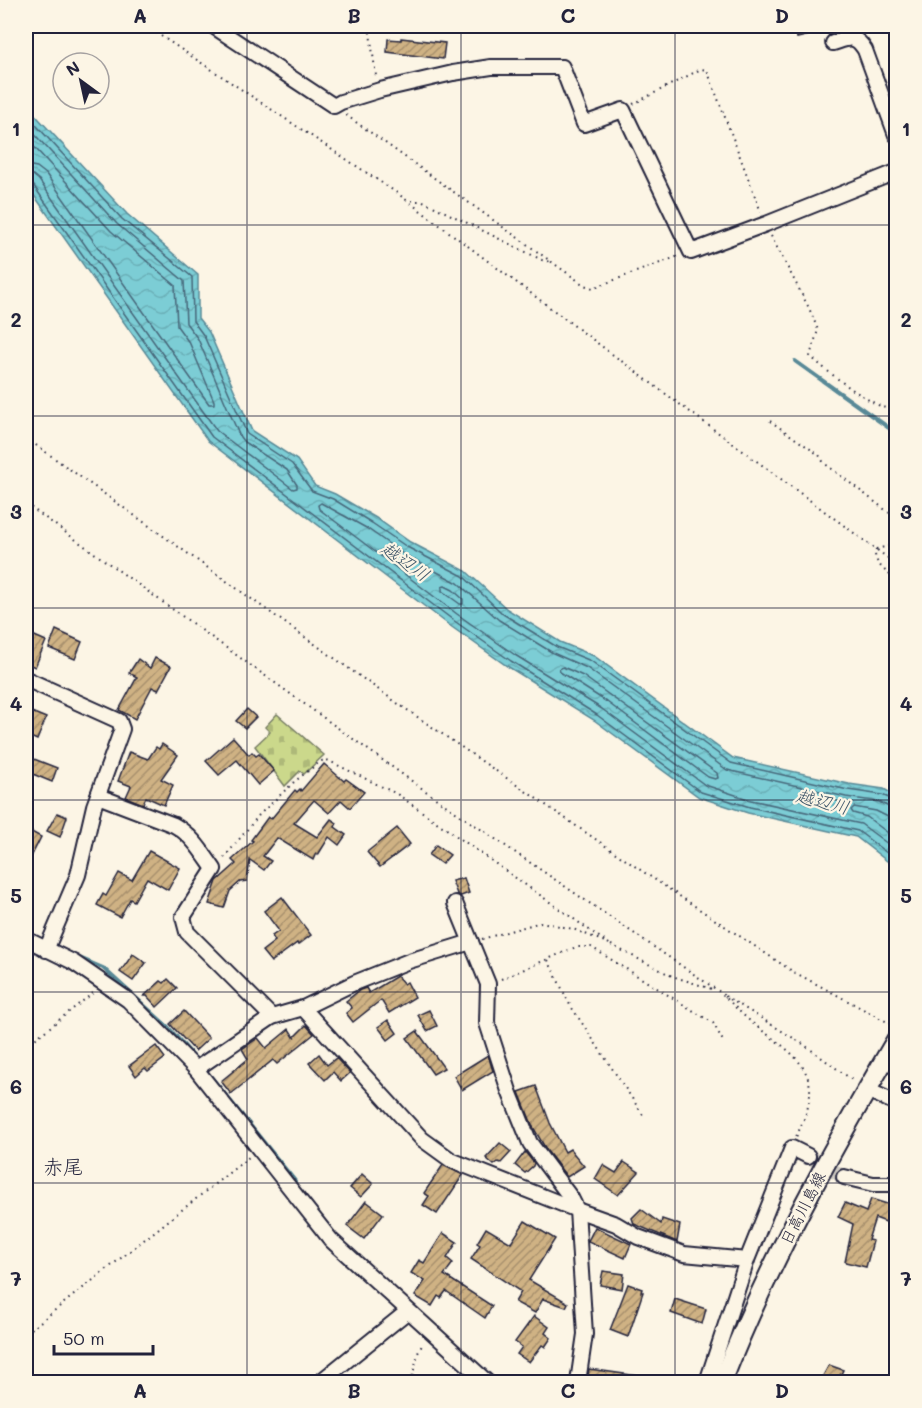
<svg xmlns="http://www.w3.org/2000/svg" width="922" height="1408" font-family="Mali,'Klee One',sans-serif">
<style>
.cemetery{fill:url(#cemetery-stones);stroke:#767d63;stroke-width:1.5}
.water{fill:url(#water-waves);stroke:#588997;stroke-width:1.5}
.lines{fill:none;stroke-linecap:round;stroke-linejoin:round}
.shore{stroke:#466679;stroke-width:1.5}
.stream{stroke:#588997;stroke-width:4}
.building{fill:url(#building-hatch);stroke:#22223b;stroke-width:1.5}
.minor-tunnel{stroke:#d0cbc3;stroke-width:14;stroke-dasharray:14 7;stroke-linecap:butt}
.minor-casing{stroke:#22223b;stroke-width:18}
.major-casing{stroke:#22223b;stroke-width:22}
.path{stroke:#22223b;stroke-width:2;stroke-dasharray:1.5 4.5;stroke-linecap:butt}
.minor{stroke:#fcf5e5;stroke-width:14}
.major{stroke:#fcf5e5;stroke-width:18}
.grid{fill:none;stroke:#22223b;stroke-width:1.5;stroke-opacity:0.55}
.labels{text-anchor:middle;dominant-baseline:central;stroke-width:4.5;stroke-linejoin:round;paint-order:stroke}
.street-label{font-size:16px;fill:#22223b;stroke:#fcf5e5}
.water-label{font-size:18px;font-style:italic;fill:#3d5569;stroke:#fcf5e5}
.quarter-label{font-size:20px;fill:#22223b;stroke:#fcf5e5}
.neatline{fill:none;stroke:#22223b;stroke-width:2}
.grid-label{font-size:20px;text-anchor:middle;font-weight:bold;fill:#22223b}
</style>
<defs>
<pattern id="cemetery-stones" width="16" height="16" patternUnits="userSpaceOnUse" patternTransform="scale(1.5)"><rect width="16" height="16" fill="#cbd88b"/><path d="M2 7V4a2 2 0 0 1 4 0v3zM10 15v-3a2 2 0 0 1 4 0v3z" fill="#aeb979"/></pattern>
<pattern id="water-waves" width="16" height="10" patternUnits="userSpaceOnUse" patternTransform="scale(1.5)"><rect width="16" height="10" fill="#7ccdd5"/><path d="M0 5q4-4 8 0t8 0" fill="none" stroke="#6bb0b8"/></pattern>
<pattern id="building-hatch" width="6" height="6" patternUnits="userSpaceOnUse" patternTransform="scale(1.5)"><rect width="6" height="6" fill="#cfb284"/><path d="M-1 1l2-2M0 6l6-6M5 7l2-2" fill="none" stroke="#a8906d"/></pattern>
</defs>
<rect width="100%" height="100%" fill="#fcf5e5"/>
<filter id="ink" filterUnits="userSpaceOnUse"><feTurbulence type="fractalNoise" baseFrequency=".0167" numOctaves="2"/><feDisplacementMap in="SourceGraphic" scale="12" xChannelSelector="R" yChannelSelector="G"/><feConvolveMatrix kernelMatrix="1 2 1 2 8 2 1 2 1" color-interpolation-filters="sRGB"/></filter>
<g filter="url(#ink)">
<polygon class="cemetery" points="277,714 324,755 304,774 300,771 285,786 255,746 270,732 265,727"/>
<polygon class="water" points="26,105 127,214 198,275 198,318 209,332 252,431 297,460 315,486 335,494 376,518 410,542 466,571 507,609 560,642 594,656 733,758 849,784 884,789 896,796 896,868 856,837 748,813 699,797 594,720 507,666 449,625 208,441 26,184"/>
<g class="lines">
<g class="shore">
<polyline points="26,114 122,219 192,277 193,321 204,336 247,434 292,464 312,491 333,499 372,523 407,547 463,576 503,614 557,647 591,661 731,763 848,790 882,795 896,801"/>
<polyline points="26,125 117,224 184,281 186,323 198,339 240,437 244,442 287,470 297,485 297,488 293,489 217,431 39,180 33,175 26,174"/>
<polyline points="26,138 111,231 175,285 177,326 190,344 214,401 214,404 209,404 46,174 37,167 26,165"/>
<polyline points="26,182 33,185 212,437 453,620 511,661 597,715 701,792 750,807 858,831 896,860"/>
<polygon points="445,586 453,590 463,599 463,604 460,604 442,591 442,587"/>
<polygon points="563,667 583,676 717,773 718,778 715,779 708,777 607,702 560,672 559,669"/>
<polyline points="896,808 889,807 879,802 846,797 727,770 587,668 553,653 499,620 458,583 403,554 368,529 321,503 318,505 319,509 457,614 515,655 602,709 705,785 751,800 861,824 896,850"/>
<polyline points="896,817 888,817 876,811 854,807 851,810 853,813 867,817 896,839"/>
</g>
<g class="stream">
<polyline points="795,361 896,433"/>
<polyline points="26,931 36,937"/>
<polyline points="75,956 103,968 168,1027 212,1078 295,1181"/>
</g>
</g>
<g class="building">
<polygon points="794,26 865,26 866,29 858,31 846,30 829,35 827,31 797,38"/>
<polygon points="401,38 445,43 443,59 387,52 388,39 401,40"/>
<polygon points="56,630 82,642 75,659 49,648"/>
<polygon points="30,634 46,641 35,667 26,663 26,644"/>
<polygon points="155,658 171,666 158,690 152,687 135,719 119,710 137,677 129,673 138,659 150,668"/>
<polygon points="247,709 256,717 245,728 236,721"/>
<polygon points="29,711 46,718 37,740 26,735 26,718"/>
<polygon points="233,737 249,755 252,752 256,756 259,754 274,771 258,785 237,760 219,775 206,761"/>
<polygon points="162,744 178,755 161,779 173,785 164,805 146,797 143,804 126,797 131,786 118,781 129,752 148,759 156,747 159,749"/>
<polygon points="34,759 57,768 52,782 28,772"/>
<polygon points="324,764 344,781 346,779 364,792 350,808 341,800 329,813 314,800 294,823 317,837 331,819 337,823 335,827 346,835 339,845 329,837 318,855 316,853 313,860 277,838 263,856 271,861 264,870 250,860 247,881 240,882 230,891 224,908 209,904 217,881 236,864 232,860 253,841 251,840 268,817 271,819 295,790 297,792 300,789 301,791"/>
<polygon points="57,813 67,817 60,837 47,831"/>
<polygon points="397,828 410,844 380,867 367,852"/>
<polygon points="26,829 41,837 26,867"/>
<polygon points="436,845 450,855 442,864 429,855"/>
<polygon points="149,851 180,868 168,890 147,878 134,901 130,899 120,917 97,905 103,894 106,896 119,873 132,880"/>
<polygon points="464,878 469,893 461,896 457,894 452,881"/>
<polygon points="282,897 311,935 298,945 297,943 271,962 262,951 275,941 272,936 279,931 264,911"/>
<polygon points="133,954 146,963 133,981 120,972"/>
<polygon points="397,976 404,984 407,982 415,997 389,1013 381,1000 353,1022 346,1013 352,1008 346,1001 360,990 366,988 369,993"/>
<polygon points="168,979 177,988 157,1007 147,996 144,996 161,981 164,983"/>
<polygon points="429,1010 437,1026 427,1031 418,1015"/>
<polygon points="184,1011 209,1038 195,1051 170,1024"/>
<polygon points="388,1020 397,1033 388,1040 378,1027"/>
<polygon points="306,1025 314,1034 277,1064 273,1060 231,1094 221,1081 248,1059 242,1049 258,1038 266,1048 289,1029 294,1037"/>
<polygon points="417,1031 444,1068 433,1074 407,1038"/>
<polygon points="156,1046 165,1058 148,1071 145,1068 136,1076 129,1066"/>
<polygon points="319,1054 327,1065 336,1058 350,1073 341,1081 333,1072 325,1080 309,1063"/>
<polygon points="488,1055 493,1071 462,1090 454,1076"/>
<polygon points="536,1086 550,1123 565,1152 570,1149 584,1166 567,1177 547,1151 533,1127 519,1092"/>
<polygon points="500,1143 511,1152 501,1163 498,1162 494,1165 486,1158"/>
<polygon points="525,1152 534,1163 533,1166 525,1173 515,1165"/>
<polygon points="624,1162 639,1172 618,1195 595,1179 603,1165 616,1173"/>
<polygon points="443,1165 463,1175 437,1214 423,1205 429,1196 424,1193"/>
<polygon points="362,1174 373,1184 361,1197 350,1188"/>
<polygon points="871,1199 897,1207 897,1214 894,1225 875,1218 868,1240 873,1241 866,1267 845,1262 853,1224 838,1217 845,1203 866,1212"/>
<polygon points="366,1201 383,1214 364,1239 347,1226"/>
<polygon points="641,1209 661,1224 662,1219 680,1225 677,1242 634,1224 632,1218"/>
<polygon points="525,1221 555,1239 529,1280 568,1303 566,1307 543,1299 535,1313 515,1302 521,1292 471,1259 480,1245 477,1243 486,1228 511,1243"/>
<polygon points="595,1227 631,1244 625,1258 588,1241"/>
<polygon points="443,1233 457,1242 447,1258 453,1263 444,1275 492,1306 485,1318 446,1291 441,1298 438,1296 432,1306 415,1296 425,1281 411,1273 419,1260 424,1263"/>
<polygon points="603,1271 624,1274 622,1289 600,1285"/>
<polygon points="628,1284 642,1289 641,1292 643,1292 628,1337 610,1330"/>
<polygon points="675,1299 706,1309 702,1324 671,1313"/>
<polygon points="534,1316 549,1327 545,1333 551,1338 545,1347 542,1345 529,1362 517,1354 522,1347 515,1342"/>
<polygon points="829,1365 843,1370 837,1383 819,1383"/>
<polygon points="589,1369 638,1376 637,1383 587,1383"/>
</g>
<g class="lines">
<polyline class="minor-tunnel" points="808,1156 844,1177"/>
<g class="minor-casing">
<g id="minor">
<polyline points="213,26 334,106 341,102 380,90 453,73 491,67 562,67 584,124 623,110 691,252 766,224 896,172"/>
<path d="M833 43C850 38 855 34 865 50L896 135"/>
<polyline points="26,679 119,721 122,729 94,806 78,875 46,950"/>
<path d="M98 796 174 825C192 835 202 852 214 869L183 917 187 932 272 1017"/>
<polyline points="455,903 488,984 487,1023 509,1091 530,1143 571,1198 577,1210 616,1224 638,1237 684,1254 747,1260"/>
<polyline points="26,939 73,962 128,1000 196,1069 331,1240 487,1382"/>
<polyline points="303,1008 422,1139 451,1160 577,1210 585,1334 578,1382"/>
<polyline points="196,1069 272,1017 303,1008 354,983 409,961 471,942"/>
<polyline points="867,1090 896,1103"/>
<polyline points="844,1177 873,1184 896,1184"/>
<polyline points="320,1382 408,1311"/>
<polyline points="707,1382 747,1260 792,1148 808,1156"/>
</g>
</g>
<g class="major-casing">
<path id="major" d="M722 1382C769 1262 831 1151 896 1040"/>
</g>
<g class="path">
<polyline points="146,26 397,193 632,369 896,564"/>
<polyline points="369,26 376,76"/>
<polyline points="633,104 701,69 707,70 761,212"/>
<polyline points="346,115 584,285 593,288 679,256"/>
<polyline points="411,201 423,201 542,260 550,262"/>
<path d="M771 236 809 308 818 330 810 356C825 370 873 408 893 410"/>
<polyline points="770,421 819,455 824,463 896,518"/>
<polyline points="26,438 400,705 639,869 792,971 891,1024"/>
<path d="M26 504 441 802 720 992C730 1001 739 1012 750 1021 772 1040 807 1056 810 1088 811 1105 803 1122 796 1137"/>
<path d="M876 549C871 562 887 572 896 580"/>
<polyline points="876,549 889,546 896,549"/>
<polyline points="224,858 259,815 294,782 321,761 327,760 397,794 612,946"/>
<polyline points="482,939 541,922 573,929 605,942"/>
<polyline points="611,945 672,976 715,990"/>
<polyline points="548,960 570,1005 645,1118"/>
<polyline points="501,979 576,947 591,947 713,1023 723,1041"/>
<polyline points="725,996 803,1044 855,1082"/>
<polyline points="26,1046 93,993"/>
<polyline points="26,1333 249,1157"/>
<polyline points="411,1382 418,1353 423,1343"/>
</g>
<use href="#minor" class="minor"/>
<use href="#major" class="major"/>
</g>
</g>
<path class="grid" d="M247 26V1382M461 26V1382M675 26V1382M26 225H896M26 416H896M26 608H896M26 800H896M26 992H896M26 1183H896"/>
<g class="labels">
<g class="street-label">
<text transform="translate(802 1208) rotate(-63)">日高川島線</text>
</g>
<g class="water-label">
<text transform="translate(406 561) rotate(35)">越辺川</text>
<text transform="translate(823 801) rotate(14)">越辺川</text>
</g>
<g class="quarter-label">
<text x="63" y="1166">赤尾</text>
</g>
</g>
<rect width="922" height="1408" fill="none" stroke="#fcf5e5" stroke-width="66"/>
<g transform="translate(81 81) rotate(327)"><circle r="28" fill="#fcf5e5" stroke="#a5a1a1" stroke-width="1.5"/>
<path d="M0-4.5L10 22L0 15L-10 22Z" fill="#22223b"/>
<text y="-9" font-size="16" font-weight="bold" text-anchor="middle" fill="#22223b">N</text>
</g>
<path d="M54 1345v9h99v-9" fill="none" stroke="#22223b" stroke-width="3"/>
<text x="63" y="1345" font-size="18" fill="#22223b" stroke="#fcf5e5" stroke-width="4.5" paint-order="stroke">50 m</text>
<rect x="33" y="33" width="856" height="1342" class="neatline"/>
<g class="grid-label">
<text x="140" y="23">A</text>
<text x="354" y="23">B</text>
<text x="568" y="23">C</text>
<text x="782" y="23">D</text>
<text x="16" y="136">1</text>
<text x="906" y="136">1</text>
<text x="16" y="327">2</text>
<text x="906" y="327">2</text>
<text x="16" y="519">3</text>
<text x="906" y="519">3</text>
<text x="16" y="711">4</text>
<text x="906" y="711">4</text>
<text x="16" y="903">5</text>
<text x="906" y="903">5</text>
<text x="16" y="1094">6</text>
<text x="906" y="1094">6</text>
<text x="16" y="1286">7</text>
<text x="906" y="1286">7</text>
<text x="140" y="1398">A</text>
<text x="354" y="1398">B</text>
<text x="568" y="1398">C</text>
<text x="782" y="1398">D</text>
</g>
</svg>
